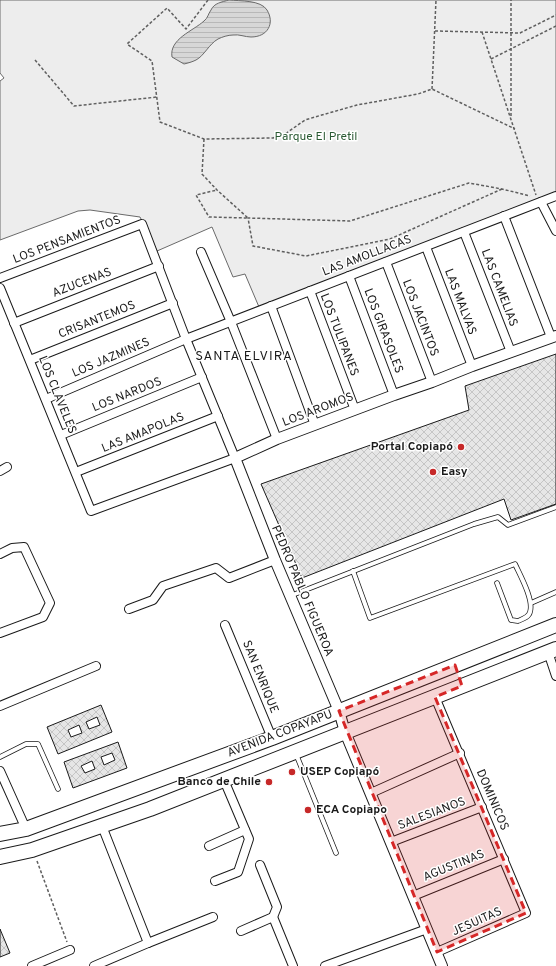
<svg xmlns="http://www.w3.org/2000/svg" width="556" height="966" font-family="Overpass,sans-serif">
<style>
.park{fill:#ededed;stroke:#6a6a6a}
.water{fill:url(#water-rules);stroke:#6a6a6a}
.building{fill:url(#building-cross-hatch);stroke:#1a1a1a;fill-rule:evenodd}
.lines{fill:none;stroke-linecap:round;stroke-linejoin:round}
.service-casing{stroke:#1a1a1a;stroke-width:5.5}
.minor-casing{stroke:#1a1a1a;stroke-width:10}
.tertiary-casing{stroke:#1a1a1a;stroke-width:12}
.trunk-casing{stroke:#1a1a1a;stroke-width:16}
.path{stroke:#5f5f5f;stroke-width:1.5;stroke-dasharray:3 2;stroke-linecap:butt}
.service{stroke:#fff;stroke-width:4}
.minor{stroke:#fff;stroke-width:8}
.tertiary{stroke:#fff;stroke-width:10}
.trunk{stroke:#fff;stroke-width:14}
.marked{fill:#d62828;fill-opacity:0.2;stroke:#d62828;stroke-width:3;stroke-dasharray:8 5;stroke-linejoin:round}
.poi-dot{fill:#c62828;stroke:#fff;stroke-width:1.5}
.labels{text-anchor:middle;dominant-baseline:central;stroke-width:3;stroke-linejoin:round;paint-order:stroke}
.park-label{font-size:12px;fill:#2b5a34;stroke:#fff}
.street-label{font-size:12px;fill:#1a1a1a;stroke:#fff}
.poi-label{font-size:12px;font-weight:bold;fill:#1a1a1a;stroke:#fff;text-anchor:start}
.neighbourhood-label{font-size:13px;letter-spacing:1px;fill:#1a1a1a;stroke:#fff}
</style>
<defs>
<pattern id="water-rules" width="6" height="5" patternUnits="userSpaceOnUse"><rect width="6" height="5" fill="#d7d7d7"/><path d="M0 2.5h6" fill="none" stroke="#b8b8b8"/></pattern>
<pattern id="building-cross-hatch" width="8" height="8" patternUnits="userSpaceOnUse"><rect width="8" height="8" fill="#e6e6e6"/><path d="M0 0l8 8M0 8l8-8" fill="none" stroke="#c5c5c5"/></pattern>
</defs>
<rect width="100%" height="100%" fill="#fff"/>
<polygon class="park" points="0,0 556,0 556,192 259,307 245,274 233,277 212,227 157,251 140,217 90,210 78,211 0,240 0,81 4,78 0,73"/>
<path class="water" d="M229 0C240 1 261 0 267 10 275 23 268 37 251 37 245 37 239 34 233 35 228 35 222 37 218 39 209 44 204 56 196 60 192 62 188 63 184 64L172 57C169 39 193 31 204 21 208 18 208 14 211 10 214 3 222 2 229 0Z"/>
<g class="building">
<polygon points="556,354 556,504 511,520 504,499 302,578 261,484 469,410 465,386"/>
<path d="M101 705 112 732 58 754 47 727ZM97 717 100 725 89 729 86 722ZM79 725 82 733 71 737 68 730Z"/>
<path d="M118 742 127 768 73 788 64 762ZM112 753 115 760 104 765 101 757ZM92 761 95 769 85 773 81 766Z"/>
<polygon points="0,929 10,953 0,957"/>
</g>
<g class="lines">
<g class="service-casing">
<g id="service">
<path d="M353 571 370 618 515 564C520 575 534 600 530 612 529 617 523 619 518 621L511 620 497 583"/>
<polyline points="290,596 474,524 498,517 508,525 556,507"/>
<polyline points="531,603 556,592"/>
<polyline points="296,754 336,853"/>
<polyline points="0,757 26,744 38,744 58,789"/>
</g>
</g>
<g class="minor-casing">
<g id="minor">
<polyline points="541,202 556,231"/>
<polyline points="504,216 551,337"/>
<polyline points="464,232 511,352"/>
<polyline points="426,247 472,366"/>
<polyline points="201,252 231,322 277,439"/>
<polyline points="386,262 432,382"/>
<polyline points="349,276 394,395"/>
<polyline points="0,278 142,224 186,339 235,458 91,511 0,288"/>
<polyline points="310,291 355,410"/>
<polyline points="271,306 315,425"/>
<polyline points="14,323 159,266"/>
<polyline points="30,360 173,303"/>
<polyline points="46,399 186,339 556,196"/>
<polyline points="61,435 202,377"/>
<polyline points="0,471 7,467"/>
<polyline points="76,472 218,416"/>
<polyline points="0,554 12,548 24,547 50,603 43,617 0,633"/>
<polyline points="129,609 153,600 163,586 216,568 229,578 275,560"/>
<polyline points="225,625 272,738"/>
<polyline points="548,652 556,676"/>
<polyline points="435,697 526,913 437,952"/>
<polyline points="0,706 96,666"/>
<polyline points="0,771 26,829"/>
<polyline points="371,793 460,753"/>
<polyline points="102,826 148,943"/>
<polyline points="391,842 482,807"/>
<polyline points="209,846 245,830"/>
<polyline points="215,881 238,872 249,839 224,780"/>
<polyline points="413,896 504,859"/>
<polyline points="273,917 293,966"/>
<polyline points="241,931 273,917 277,907 260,865"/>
<polyline points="32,966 70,950"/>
<polyline points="94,966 148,943 213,917"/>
<polyline points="325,966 427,929"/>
</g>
</g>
<g class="tertiary-casing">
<polyline id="tertiary" points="442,966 345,732 339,711 275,560 235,458 277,439 394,395 432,382 472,366 556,336"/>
</g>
<g class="trunk-casing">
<g id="trunk">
<polyline points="0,834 26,829 272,738 556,625"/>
<polyline points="0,857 32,850 150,809 556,649"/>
</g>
</g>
<g class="path">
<polyline points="208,0 186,29 167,8 127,44 152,61 160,122 204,139 273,138 285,134 305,120 315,117 357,105 418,94 432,89 515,129"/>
<polyline points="435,31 520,33 556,15"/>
<polyline points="482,32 536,195"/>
<polyline points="491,59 556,26"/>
<polyline points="35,60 74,106 157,97"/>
<polyline points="432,89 436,0"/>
<polyline points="511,116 511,0"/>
<polyline points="204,139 202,174 217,190 248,218 209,217 196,195 217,190"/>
<polyline points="502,189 390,239 306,256 253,246 248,218 350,221 469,183 502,189 530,196"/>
<polyline points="37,861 67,942"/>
</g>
<use href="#service" class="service"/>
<use href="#minor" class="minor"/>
<use href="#tertiary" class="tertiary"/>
<use href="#trunk" class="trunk"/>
</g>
<path class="marked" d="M455 665 462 686 435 697 526 913 437 952 339 711Z"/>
<g class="poi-dot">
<circle cx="461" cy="447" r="4"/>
<circle cx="433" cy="472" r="4"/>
<circle cx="292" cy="772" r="4"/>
<circle cx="269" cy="782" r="4"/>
<circle cx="308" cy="810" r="4"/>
</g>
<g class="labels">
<g class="park-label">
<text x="316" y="137">Parque El Pretil</text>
</g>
<g class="street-label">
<text transform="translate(67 240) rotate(-21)">LOS PENSAMIENTOS</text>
<text transform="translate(367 256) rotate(-21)">LAS AMOLLACAS</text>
<text transform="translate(82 283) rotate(-21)">AZUCENAS</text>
<text transform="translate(499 288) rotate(69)">LAS CAMELIAS</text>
<text transform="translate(460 302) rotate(69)">LAS MALVAS</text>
<text transform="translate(420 318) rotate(69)">LOS JACINTOS</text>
<text transform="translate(97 320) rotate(-22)">CRISANTEMOS</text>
<text transform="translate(383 331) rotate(69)">LOS GIRASOLES</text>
<text transform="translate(339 335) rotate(69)">LOS TULIPANES</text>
<text transform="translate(111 358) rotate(-23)">LOS JAZMINES</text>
<text transform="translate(57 395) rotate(68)">LOS CLAVELES</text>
<text transform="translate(127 395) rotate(-22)">LOS NARDOS</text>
<text transform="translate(318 410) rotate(-21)">LOS AROMOS</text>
<text transform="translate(143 433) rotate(-22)">LAS AMAPOLAS</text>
<text transform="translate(302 591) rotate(67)">PEDRO PABLO FIGUEROA</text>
<text transform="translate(260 677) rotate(68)">SAN ENRIQUE</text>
<text transform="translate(280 734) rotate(-21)">AVENIDA COPAYAPU</text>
<text transform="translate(492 800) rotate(67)">DOMINICOS</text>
<text transform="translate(432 814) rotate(-21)">SALESIANOS</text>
<text transform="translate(454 866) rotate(-22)">AGUSTINAS</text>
<text transform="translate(477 922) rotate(-24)">JESUITAS</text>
</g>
<g class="poi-label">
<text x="453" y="447" text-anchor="end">Portal Copiapó</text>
<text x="441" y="472">Easy</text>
<text x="300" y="772">USEP Copiapó</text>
<text x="261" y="782" text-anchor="end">Banco de Chile</text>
<text x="316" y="810">ECA Copiapo</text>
</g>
<g class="neighbourhood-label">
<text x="244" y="357">SANTA ELVIRA</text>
</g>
</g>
</svg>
